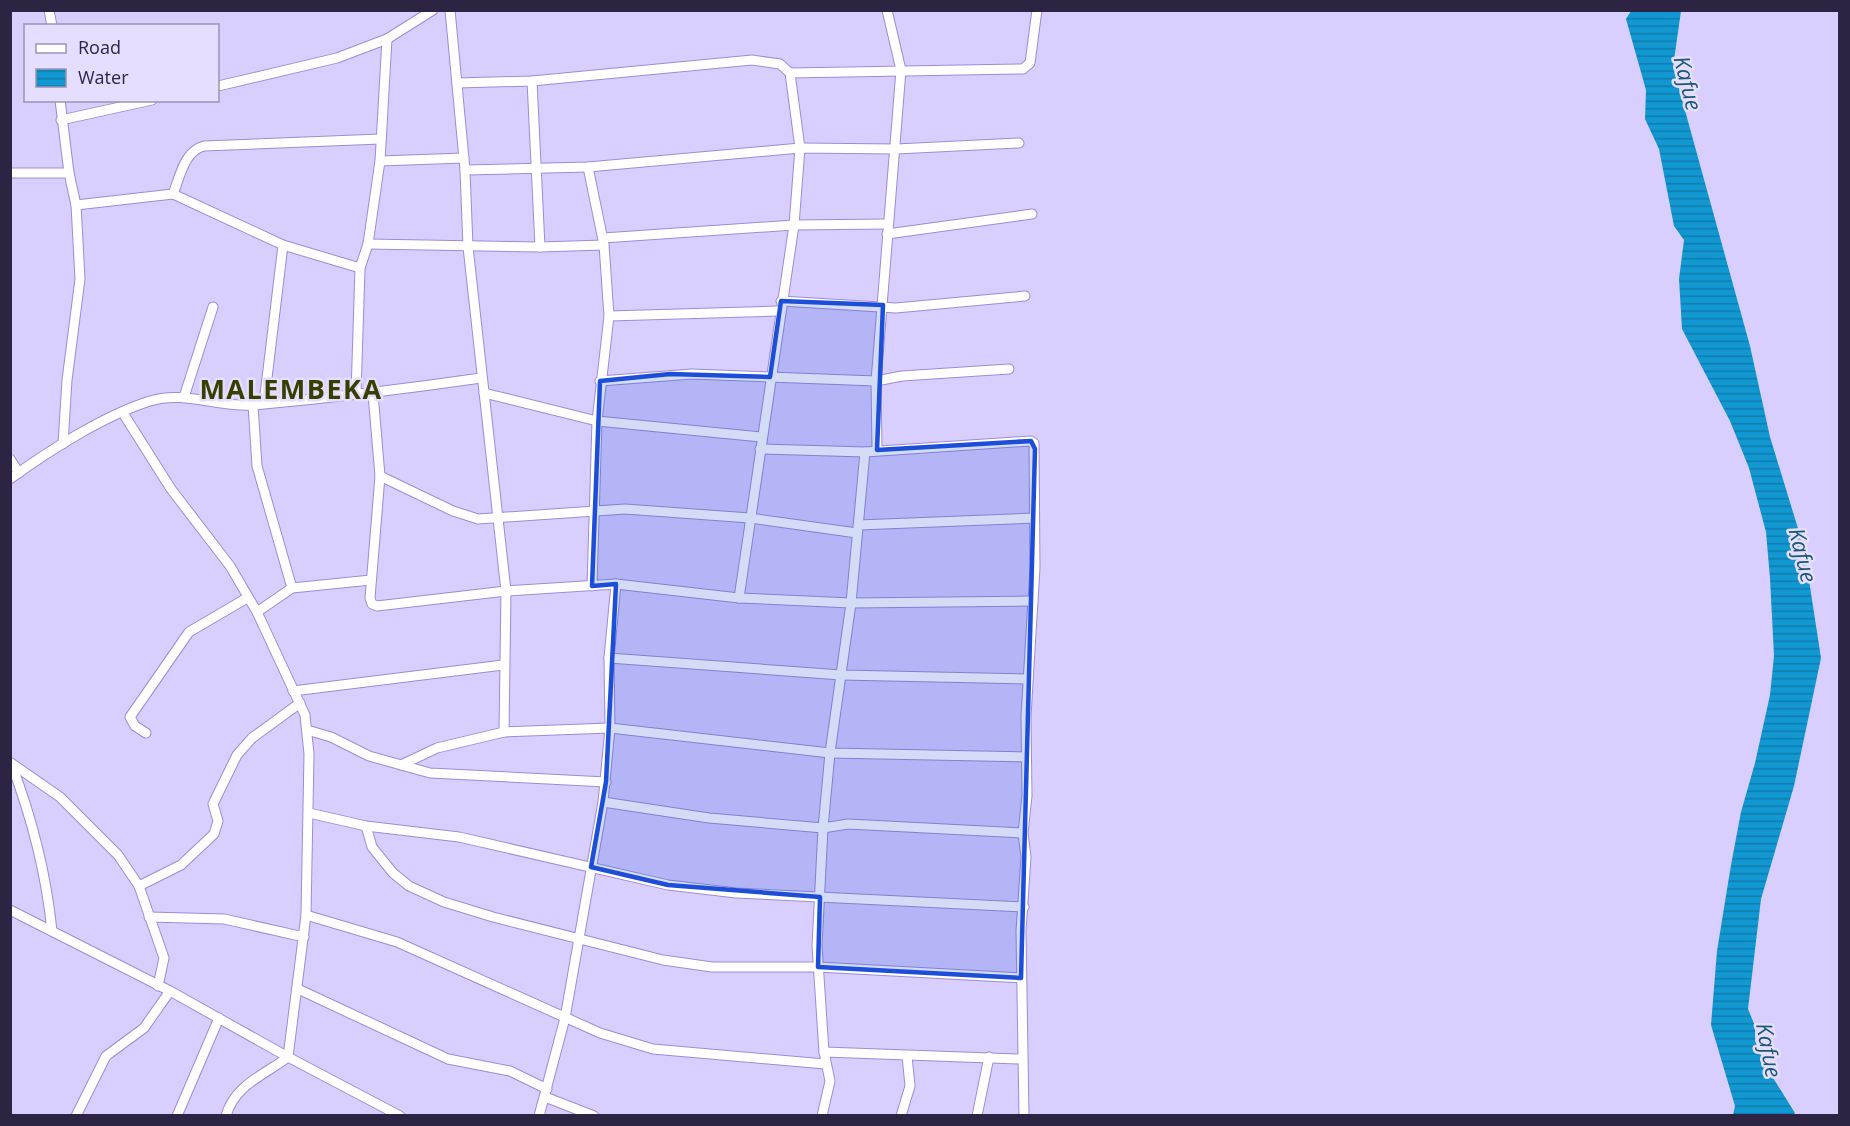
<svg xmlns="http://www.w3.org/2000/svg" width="1850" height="1126" font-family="'Open Sans',sans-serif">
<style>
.water{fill:url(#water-rules)}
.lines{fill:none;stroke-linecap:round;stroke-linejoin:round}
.street-casing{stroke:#9e8bd5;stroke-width:11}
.street{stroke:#fff;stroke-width:9}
.marked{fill:#1d4ed8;fill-opacity:0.2;stroke:#1d4ed8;stroke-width:4.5;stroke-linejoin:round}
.labels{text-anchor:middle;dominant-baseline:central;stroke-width:5;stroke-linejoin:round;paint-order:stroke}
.water-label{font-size:22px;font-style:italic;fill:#1b5776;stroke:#e5defe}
.district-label{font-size:27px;font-weight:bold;letter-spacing:1.5px;fill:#393f00;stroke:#e5defe}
</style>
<defs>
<pattern id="water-rules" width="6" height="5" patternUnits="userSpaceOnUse" patternTransform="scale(1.5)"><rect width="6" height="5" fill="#1197d1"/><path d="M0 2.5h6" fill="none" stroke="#107bab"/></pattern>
</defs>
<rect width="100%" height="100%" fill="#d9cffe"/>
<polygon class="water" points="1631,11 1681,11 1673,67 1750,346 1770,437 1804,548 1821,658 1794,786 1761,899 1748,1009 1755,1026 1755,1041 1765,1065 1795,1113 1793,1115 1733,1115 1735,1106 1711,1025 1717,951 1731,865 1741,812 1755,763 1770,695 1774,656 1770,578 1766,532 1749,468 1730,421 1682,329 1679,279 1684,240 1674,226 1659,149 1645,119 1646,90 1626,19"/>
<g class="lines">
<g class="street-casing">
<g id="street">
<polyline points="49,10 52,26"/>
<polyline points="450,10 465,170 468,247 506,591 504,732"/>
<polyline points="790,73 1023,69 1030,63 1037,10"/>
<polyline points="532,81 540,247"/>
<polyline points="457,83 532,81 752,60 780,64 790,73 800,148 794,225 739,598"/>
<polyline points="218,86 337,58 387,39 433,10"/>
<polyline points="60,100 69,173 76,205 80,279 67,380 63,444"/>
<polyline points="61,120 152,100"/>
<polyline points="380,161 464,158"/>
<polyline points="588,167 604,245 609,316 597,421 592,586"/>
<polyline points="465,170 588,167 800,148 896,149 1019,143"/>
<polyline points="10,173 69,173"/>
<path d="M173 194C180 177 184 151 204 146L381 139"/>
<polyline points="76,205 173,194 283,245 360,268"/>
<polyline points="887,234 1032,214"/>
<polyline points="603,238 794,225 887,224"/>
<polyline points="368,244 540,247 604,245"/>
<polyline points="781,301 896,308 1025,296"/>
<polyline points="609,316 779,311"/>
<polyline points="600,381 692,374 876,381 902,376 1009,369"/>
<polyline points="484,393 597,421 761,437"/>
<polyline points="356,394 360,268 368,244 380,161 387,39"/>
<polyline points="373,394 380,476 370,598 372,604 377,606 506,591 616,584 739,598 851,603 1033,601"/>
<polyline points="184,397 213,307"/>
<polyline points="264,403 283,245"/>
<polyline points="253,405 257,466 292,588"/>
<path d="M123 413 171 489 230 566 257 612 305 715 309 754 306 915 288 1057C266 1074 234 1085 226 1116"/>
<polyline points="760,449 865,452 1031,441 1034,443 1035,568 1026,716 1027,796 1023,833 1026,857 1021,931 1024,1116"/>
<polyline points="877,450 876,381 901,70 887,10"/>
<polyline points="10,459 19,473"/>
<polyline points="380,476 453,511 478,519 625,509 750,518 857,533"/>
<path d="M10 479C48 451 105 415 150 401 184 390 219 408 254 405 330 398 405 389 481 378"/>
<polyline points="858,525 1034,518"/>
<polyline points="257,612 292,588 371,580"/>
<polyline points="609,658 841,675 1028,679"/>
<polyline points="293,691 503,665"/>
<polyline points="307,730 331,737 369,756 430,773 606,782"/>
<polyline points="146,733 135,726 130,717 189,632 247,598"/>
<polyline points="11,763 60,797 118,855 139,886 164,958 158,986"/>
<path d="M11 763C32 818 46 872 52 931"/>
<polyline points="401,765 437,748 504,732 610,728 830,753 1026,757"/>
<polyline points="603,802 709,818 823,828 848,824 1023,833"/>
<polyline points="309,813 366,826 459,837 668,885 736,893 1024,907"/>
<polyline points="366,826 372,847 393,873 409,886 444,902 493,917 663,960 712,967 818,967 1021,978"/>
<polyline points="139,886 181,865 214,834 218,821 213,804 237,755 252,738 300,703"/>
<polyline points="10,910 170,991 288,1057 400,1116"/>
<polyline points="306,915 397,942 600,1033 653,1049 825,1064"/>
<polyline points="149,917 224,919 304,937"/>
<polyline points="298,989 448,1059 510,1071 547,1089"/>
<polyline points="824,1052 1021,1059"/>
<polyline points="545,1097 594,1116"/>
<polyline points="76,1116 106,1056 144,1028 170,991"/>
<polyline points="177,1116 219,1018"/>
<polyline points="539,1116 565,1018 603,802 610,728 609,658 616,584"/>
<polyline points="822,1116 830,1081 824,1052 817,946 823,828 830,753 851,603 865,452"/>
<polyline points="901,1116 910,1086 907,1056"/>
<polyline points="977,1116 989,1057"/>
</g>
</g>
<use href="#street" class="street"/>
</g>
<path class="marked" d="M781 301 883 305 877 450 1031 441 1035 449 1021 978 818 967 820 897 668 885 591 867 606 782 616 584 592 586 600 381 670 374 770 377Z"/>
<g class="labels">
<g class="water-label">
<text transform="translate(1689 83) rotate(76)">Kafue</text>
<text transform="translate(1804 555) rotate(76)">Kafue</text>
<text transform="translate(1770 1050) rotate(79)">Kafue</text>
</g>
<g class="district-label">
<text x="291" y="388">MALEMBEKA</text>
</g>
</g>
<rect width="1850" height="1126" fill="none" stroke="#2c2442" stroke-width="24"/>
<rect x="24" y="24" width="195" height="78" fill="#e5defe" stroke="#9b94b3" stroke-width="1.5"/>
<rect x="36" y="44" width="30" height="9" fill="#ffffff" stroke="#9b94b3" stroke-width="1.5"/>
<text x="78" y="54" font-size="18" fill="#2c2442">Road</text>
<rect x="36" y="69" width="30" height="18" fill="url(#water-rules)" stroke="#9b94b3" stroke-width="1.5"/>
<text x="78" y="84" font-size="18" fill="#2c2442">Water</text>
</svg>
